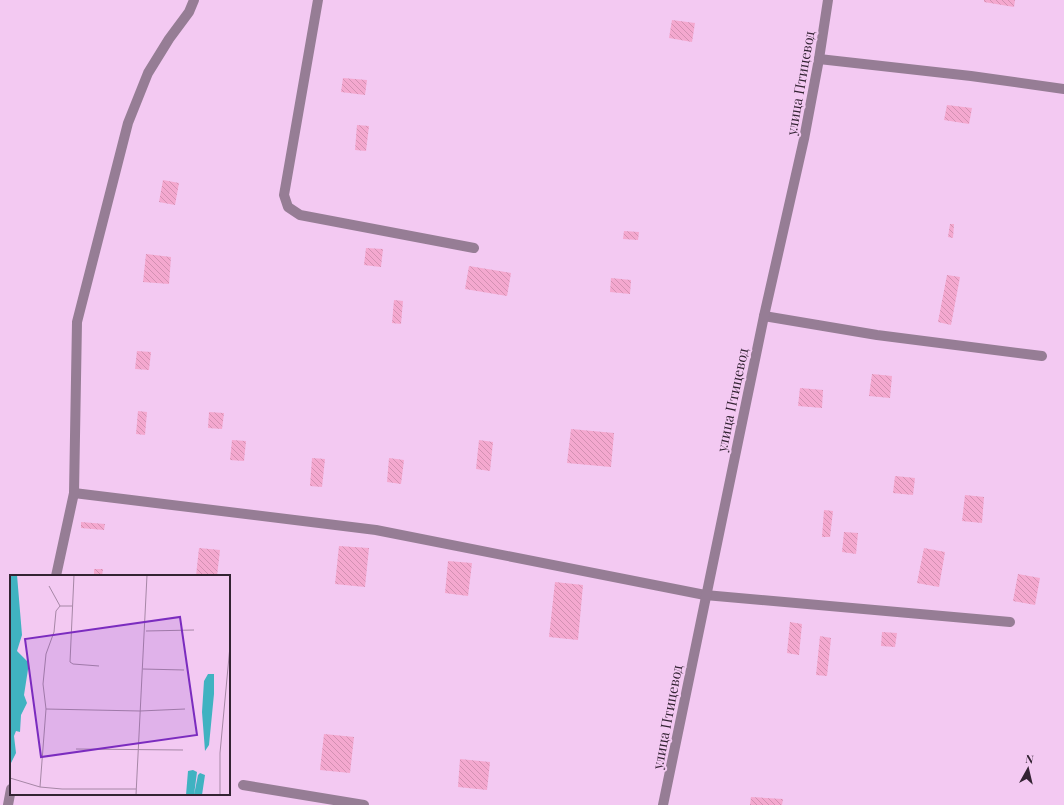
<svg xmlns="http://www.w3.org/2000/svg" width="1064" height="805" font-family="'Playfair Display',serif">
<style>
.building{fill:url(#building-back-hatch)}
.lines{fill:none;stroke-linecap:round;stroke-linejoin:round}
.minor{stroke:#967d95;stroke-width:10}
.labels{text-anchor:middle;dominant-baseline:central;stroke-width:4;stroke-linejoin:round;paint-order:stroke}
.street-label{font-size:14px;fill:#332333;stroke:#f3c9f2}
.inset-road{fill:none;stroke:#a687a6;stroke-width:1}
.view{fill:#7b2cbf;fill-opacity:0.15;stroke:#7b2cbf;stroke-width:2}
.inset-edge{fill:none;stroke:#332333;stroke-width:2}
</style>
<defs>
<pattern id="building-back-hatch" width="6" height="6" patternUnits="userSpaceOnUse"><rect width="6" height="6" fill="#f4a8cf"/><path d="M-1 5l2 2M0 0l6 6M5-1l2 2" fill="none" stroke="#d290b2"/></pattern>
</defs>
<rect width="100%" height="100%" fill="#f3c9f2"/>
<g class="building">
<polygon points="984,0 1015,0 1014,7 984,2"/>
<polygon points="672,20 695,23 692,42 669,38"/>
<polygon points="343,78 367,80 365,95 341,92"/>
<polygon points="947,105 972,108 969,124 944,120"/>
<polygon points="357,125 369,126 366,151 355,150"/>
<polygon points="163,180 179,183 175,205 159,202"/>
<polygon points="950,224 954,224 953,238 948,237"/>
<polygon points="624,231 639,232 638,240 623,239"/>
<polygon points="366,248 383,249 381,267 364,265"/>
<polygon points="146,254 171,257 169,284 143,282"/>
<polygon points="469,266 511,273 507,296 465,289"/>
<polygon points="947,275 960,277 951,325 938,322"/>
<polygon points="611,278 631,280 630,294 610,292"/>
<polygon points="394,300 403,301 401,324 392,323"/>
<polygon points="137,351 151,352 149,370 135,369"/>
<polygon points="872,374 892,376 890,398 869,396"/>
<polygon points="800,388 823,390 822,408 798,406"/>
<polygon points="138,411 147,412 145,435 136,434"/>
<polygon points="209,412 224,413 222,429 208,428"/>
<polygon points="571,429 614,433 611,467 567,463"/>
<polygon points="232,440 246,441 244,461 230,460"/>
<polygon points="479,440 493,442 490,471 476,469"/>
<polygon points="312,458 325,459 322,487 310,486"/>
<polygon points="389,458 404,460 401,484 387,482"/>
<polygon points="895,476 915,478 913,495 893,493"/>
<polygon points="965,495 984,497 982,523 962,521"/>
<polygon points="824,510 833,511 830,537 822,537"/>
<polygon points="81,522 105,524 104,530 81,528"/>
<polygon points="844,532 858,533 856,554 842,552"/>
<polygon points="339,546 369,548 365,587 335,584"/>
<polygon points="199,548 220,550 217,576 196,576"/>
<polygon points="924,548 945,552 939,587 917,583"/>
<polygon points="448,561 472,563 468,596 445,593"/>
<polygon points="94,569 103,569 102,576 94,576"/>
<polygon points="1018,574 1040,578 1035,605 1013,601"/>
<polygon points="555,582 583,585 578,640 549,637"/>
<polygon points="790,622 802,624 799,655 787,653"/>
<polygon points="882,632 897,633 895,647 881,646"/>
<polygon points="820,636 831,638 827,676 816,675"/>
<polygon points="324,734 354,737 350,773 320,770"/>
<polygon points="460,759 490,762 487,790 458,787"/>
<polygon points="751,797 783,799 782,805 750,805"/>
</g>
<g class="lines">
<g class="minor">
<polyline points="318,0 284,195 288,207 300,215 474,248"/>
<polyline points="819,59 971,76 1064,89"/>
<polyline points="764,316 877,335 1042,356"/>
<polyline points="74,493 376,530 705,595 1010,622"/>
<polyline points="56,576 74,493 77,322 128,123 148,73 169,39 189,12 194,0"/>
<polyline points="243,785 364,805"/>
<polyline points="8,805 11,789"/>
<polyline points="663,805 764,316 804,139 819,59 828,0"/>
</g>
</g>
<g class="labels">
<g class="street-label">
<text transform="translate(800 83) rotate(-80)">улица Птицевод</text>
<text transform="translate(732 400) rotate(-78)">улица Птицевод</text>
<text transform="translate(667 717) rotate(-79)">улица Птицевод</text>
</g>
</g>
<g transform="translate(10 575)">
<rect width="220" height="220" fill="#f3c9f2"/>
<path d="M0 0H7L12 60 7 76 19 88 14 120 17 128 11 140 10 157 6 156 4 161 6 178 0 190ZM198 99H204V119L199 170 195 176 192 137 194 106ZM183 195 187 197 184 220 188 200 190 198 195 200 192 220H176L178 196Z" fill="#40b2c1"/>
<path class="inset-road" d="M64 0 60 87 63 89 89 91M39 11 50 31H62M136 56 184 55M133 94 174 95M36 134 130 136 175 134M66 174 173 175M0 203 30 212 52 214H126M30 212 36 134 33 109 36 79 44 57 46 36 50 31M126 220 137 0M210 220V178L220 71"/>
<path class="view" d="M170 42 187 160 31 182 15 64Z"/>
<rect width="220" height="220" class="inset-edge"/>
</g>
<g transform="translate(1028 769) rotate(8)" stroke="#f3c9f2" stroke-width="3" paint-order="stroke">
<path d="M0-3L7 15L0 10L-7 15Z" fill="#332333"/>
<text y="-6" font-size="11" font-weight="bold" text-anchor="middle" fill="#332333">N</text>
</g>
</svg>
